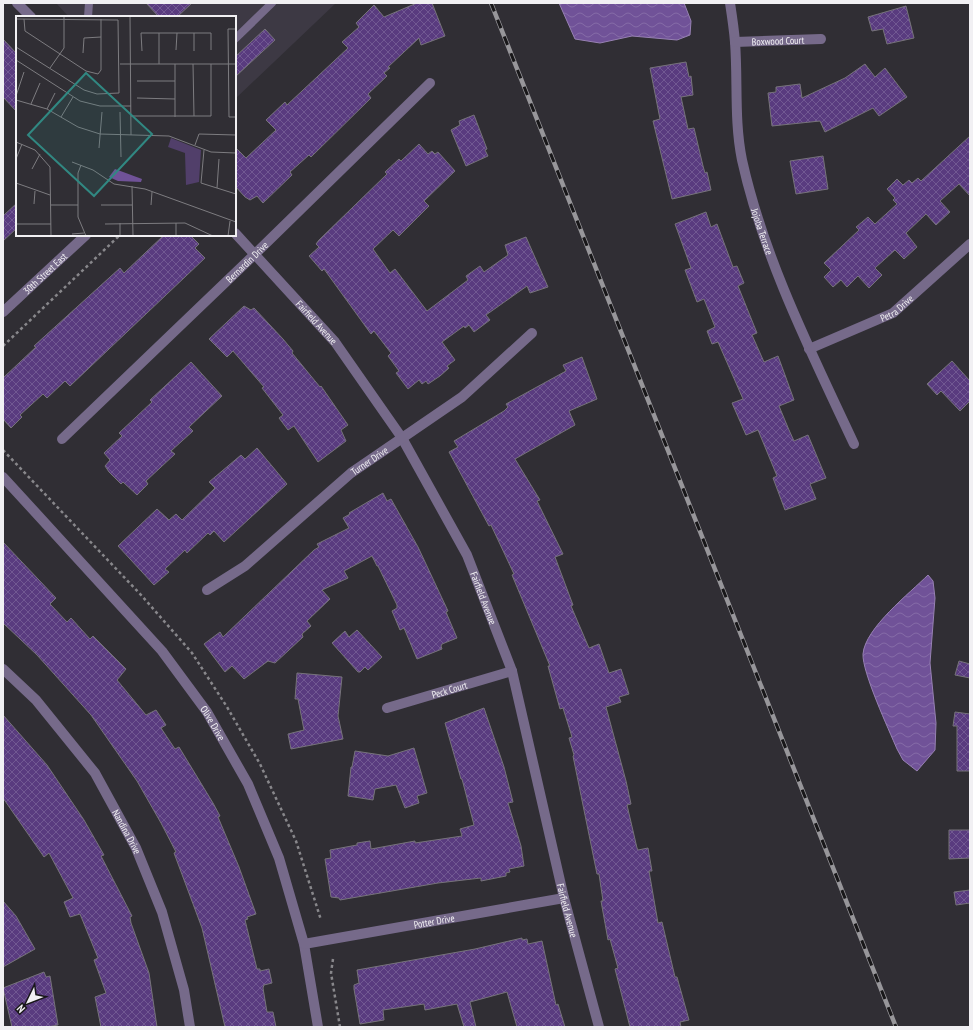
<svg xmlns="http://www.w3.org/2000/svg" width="973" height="1030" font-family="'PT Sans Narrow',sans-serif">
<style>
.built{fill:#3d3944}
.water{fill:url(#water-waves);stroke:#9781b3}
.building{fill:url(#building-cross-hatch);stroke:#76737a}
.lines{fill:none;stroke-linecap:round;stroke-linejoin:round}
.path{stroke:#88878b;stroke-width:2.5;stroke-dasharray:3 3;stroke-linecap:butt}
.service{stroke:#766a8a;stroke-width:8}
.minor{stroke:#766a8a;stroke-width:10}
.rail-casing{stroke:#97969a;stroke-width:4.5}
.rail{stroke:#181719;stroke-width:3;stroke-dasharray:9;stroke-linecap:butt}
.labels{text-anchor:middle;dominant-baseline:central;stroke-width:3.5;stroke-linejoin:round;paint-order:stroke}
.street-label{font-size:10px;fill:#f1f0f3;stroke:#181719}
.inset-road{fill:none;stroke:#7d7c80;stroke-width:1}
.view{fill:#318882;fill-opacity:0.15;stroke:#318882;stroke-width:2}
.inset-edge{fill:none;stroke:#f1f0f3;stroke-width:2}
</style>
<defs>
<pattern id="water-waves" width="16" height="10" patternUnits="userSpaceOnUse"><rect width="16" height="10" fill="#705298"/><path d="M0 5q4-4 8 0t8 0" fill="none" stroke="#856ba7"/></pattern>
<pattern id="building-cross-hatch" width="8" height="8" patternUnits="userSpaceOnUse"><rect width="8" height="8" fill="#593b7f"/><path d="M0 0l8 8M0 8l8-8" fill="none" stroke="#715892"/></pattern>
</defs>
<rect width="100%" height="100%" fill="#302e34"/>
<polygon class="built" points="56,3 336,3 235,99 235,17 69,17"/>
<g class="water">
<polygon points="559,3 684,3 691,21 690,35 677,40 632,36 600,43 575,39"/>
<path d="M928 575 933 581 935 598 930 663 936 723 935 750 917 771 903 760 897 749C889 730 862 672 863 654 865 628 910 593 928 575Z"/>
</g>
<g class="building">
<polygon points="146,3 192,3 177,17 159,17"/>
<polygon points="417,3 432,3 445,36 421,45 419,38 388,67 390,68 384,73 387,76 368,94 371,98 311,157 309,155 290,172 292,175 263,203 257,196 250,200 245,197 235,186 235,147 246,158 276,130 266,120 285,102 287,105 348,48 342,42 359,27 356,23 374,5 384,17"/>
<polygon points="906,6 914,38 887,44 883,29 872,31 868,17"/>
<polygon points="265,29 275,40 235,77 235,57"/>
<polygon points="3,39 17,54 17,112 3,97"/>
<polygon points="686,62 689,77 691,76 693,95 681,97 688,129 694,128 703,166 705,173 707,172 711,190 672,199 653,121 660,119 650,68"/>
<polygon points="865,64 875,77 885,68 907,97 879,116 873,108 825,132 820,121 772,126 768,93 776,92 776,87 800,84 802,98 845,78"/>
<polygon points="474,115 487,149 485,150 488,156 466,166 451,130 460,125 459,121"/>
<polygon points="970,136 970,196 959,184 940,201 950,212 936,225 926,214 906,233 917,247 904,259 895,250 875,268 882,275 869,288 858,276 847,287 841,280 833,287 824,277 831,270 824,263 859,230 856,227 868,217 875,224 897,204 893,200 895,198 887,189 897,179 903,185 909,180 912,183 918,178 921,181"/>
<polygon points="419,144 428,154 432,151 435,154 438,152 455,171 424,201 429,206 399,236 393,230 373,249 390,273 395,269 427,311 468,280 466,276 480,266 484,272 508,255 505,245 526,237 548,287 530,293 527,286 486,315 490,320 474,332 469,325 465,328 464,326 442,342 455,360 447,366 449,368 440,376 428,384 426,381 422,384 419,380 408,389 396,373 399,371 388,356 391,353 374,331 371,334 324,269 322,271 309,256 319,247 316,244 319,240 387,174 385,172 399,159 401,161"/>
<polygon points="823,156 828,189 796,194 790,161"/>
<polygon points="17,203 17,228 3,241 3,216"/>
<polygon points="706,212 711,227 717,224 733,267 737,266 744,283 738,286 757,333 752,335 764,362 778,356 785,375 794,400 779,406 789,430 794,441 808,435 826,478 810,484 816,499 785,510 773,478 777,476 758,430 746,435 732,403 743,399 718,342 712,344 707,331 715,327 704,299 697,302 685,270 691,268 675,224"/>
<polygon points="164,235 190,235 199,244 195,248 205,258 70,386 65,381 47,398 43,394 20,415 22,417 11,428 3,419 3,378 36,347 34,346 120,268 124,273"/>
<polygon points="244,306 251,310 254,308 283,339 293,351 292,353 320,387 321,386 348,425 341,430 346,441 318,462 294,426 288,430 279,418 283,415 262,388 264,387 233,351 227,357 209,339"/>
<polygon points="582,357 597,399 569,411 575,425 515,459 540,500 537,501 563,554 555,557 573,605 571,606 589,648 599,644 609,673 621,669 629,694 619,697 621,702 606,707 626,781 631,804 627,805 637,848 638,850 648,848 652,871 649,871 658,923 662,922 675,977 677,977 689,1020 680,1022 681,1027 630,1027 615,969 618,968 610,939 608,940 601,901 603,901 599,874 597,874 573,756 574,755 569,738 572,737 563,708 560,709 548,666 550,666 512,575 514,574 491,525 489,526 449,452 458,447 454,441 504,411 508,407 506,404 566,371 563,365"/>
<polygon points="952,361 970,381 970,401 960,411 941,391 937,395 927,384"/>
<polygon points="191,362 222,396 189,427 193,431 171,451 175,454 146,481 148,484 137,495 123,482 121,484 109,472 105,466 110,460 104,453 122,436 119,433 152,402 150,400"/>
<polygon points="257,448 287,484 224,542 214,531 210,535 208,533 187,553 185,550 165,569 169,572 154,585 118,546 157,509 169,520 176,514 182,520 215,488 209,482 241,455 245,459"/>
<polygon points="383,493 387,501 391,499 418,547 448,611 446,612 457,638 442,644 441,646 442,649 417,659 404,628 400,630 392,611 397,608 397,605 378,566 377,566 372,556 344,571 348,578 322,590 330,599 307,621 311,626 302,634 303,637 275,663 268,661 244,679 232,666 225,672 204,644 220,632 223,637 314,550 319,547 317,544 349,528 343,518 350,514 349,513"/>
<polygon points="3,542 56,598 50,604 67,622 71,618 90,639 93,636 126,669 117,680 146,715 156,710 166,725 161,728 175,749 179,747 213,803 220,816 218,817 239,867 256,914 247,917 248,919 245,920 257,969 260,969 260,971 269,969 272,983 264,985 263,988 267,1012 273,1012 276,1027 225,1027 202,928 174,853 176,852 161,823 137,781 91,715 37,655 3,623"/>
<polygon points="357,630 382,657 368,670 365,667 360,672 358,672 332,643 345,631 349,637"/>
<polygon points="959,661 970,664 970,678 955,675"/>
<polygon points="297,673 342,677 338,716 343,739 291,749 288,734 304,730 298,699 295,699"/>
<polygon points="484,708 504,767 513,802 508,803 521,846 524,866 509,869 510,872 506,873 506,876 481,881 481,878 438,883 340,900 339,898 331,897 325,859 331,858 330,850 357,845 357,843 370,841 371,849 415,841 415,843 462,836 460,829 474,825 462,779 461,779 445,723"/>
<polygon points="955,712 970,714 970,771 957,771 957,726 953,726"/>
<polygon points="3,715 47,765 84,820 104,855 101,856 132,916 130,917 131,923 149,973 157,1027 101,1027 95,997 106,993 94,960 98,958 80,914 70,917 64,902 73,898 49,853 44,857 3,798"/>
<polygon points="414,748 427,793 417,796 419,803 405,808 396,785 375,789 373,800 348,796 351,767 352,767 355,751 388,756"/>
<polygon points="949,830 970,830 970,858 949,859"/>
<polygon points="970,890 970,903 956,905 954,892"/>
<polygon points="3,901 16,916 35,949 3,967"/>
<polygon points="522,938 522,940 527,939 528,944 542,941 556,1005 558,1004 565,1027 517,1027 507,992 470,1002 476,1027 464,1027 457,1004 425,1010 424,1004 383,1010 384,1020 360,1024 354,989 354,985 359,983 357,970 475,949"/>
<polygon points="44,972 46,977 50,976 58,1025 47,1027 12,1027 3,988"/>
</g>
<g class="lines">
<g class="path">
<polyline points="3,346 120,235"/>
<polyline points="3,450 142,596 192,653 227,707 260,764 296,841 321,920"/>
<polyline points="333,959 331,973 340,1027"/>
</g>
<g class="service">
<polyline points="88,17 89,3"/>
<polyline points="235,39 272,3"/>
</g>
<g class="minor">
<polyline points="17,3 31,17"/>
<path id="s1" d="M730 3C732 16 734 29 735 42 738 81 734 121 742 160 764 259 811 352 854 444"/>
<path id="s2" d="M735 42 821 39"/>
<path id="s3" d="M235 233 335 342 402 438 467 555 512 671 564 898 599 1027"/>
<path id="s4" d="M3 312 86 235"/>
<path id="s5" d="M809 349 893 313 970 244"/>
<path id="s6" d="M62 439 255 254 430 83"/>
<path id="s7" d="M3 477 162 651 207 712 248 784 279 858 304 944 318 1027"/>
<path id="s8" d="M207 590 245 566 351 473 462 397 532 333"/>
<path id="s9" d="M3 669 36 700 95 773 136 848 162 912 184 990 190 1027"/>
<path id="s10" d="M387 708 512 671"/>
<path id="s11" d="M304 944 564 898"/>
</g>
<g class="rail-casing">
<polyline id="rail" points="491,3 896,1027"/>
</g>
<use href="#rail" class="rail"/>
</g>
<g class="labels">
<g class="street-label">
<text stroke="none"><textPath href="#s2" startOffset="43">Boxwood Court</textPath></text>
<text stroke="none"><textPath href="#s1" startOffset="232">Jojoba Terrace</textPath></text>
<text stroke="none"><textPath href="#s6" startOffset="256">Bernardin Drive</textPath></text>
<text stroke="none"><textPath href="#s4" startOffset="57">30th Street East</textPath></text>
<text stroke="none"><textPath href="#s5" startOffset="97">Petra Drive</textPath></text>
<text stroke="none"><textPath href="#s3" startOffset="121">Fairfield Avenue</textPath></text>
<text stroke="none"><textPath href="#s8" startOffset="208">Turner Drive</textPath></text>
<text stroke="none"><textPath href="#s3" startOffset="445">Fairfield Avenue</textPath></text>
<text stroke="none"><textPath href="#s10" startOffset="65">Peck Court</textPath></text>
<text stroke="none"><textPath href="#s7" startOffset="324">Olive Drive</textPath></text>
<text stroke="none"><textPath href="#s9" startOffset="206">Nandina Drive</textPath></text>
<text stroke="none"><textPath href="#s3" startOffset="769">Fairfield Avenue</textPath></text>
<text stroke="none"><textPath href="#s11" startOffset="132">Potter Drive</textPath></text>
</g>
</g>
<g transform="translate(16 16)">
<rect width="220" height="220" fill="#302e34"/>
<path d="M155 122 185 134 183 166 170 169 169 137 152 131Z" fill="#513f6a"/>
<path d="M99 153 126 163 125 166 102 165 93 161Z" fill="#705298"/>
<path class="inset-road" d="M114 0 115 119M0 3 102 4 103 77 81 78 68 74 0 31M8 3 9 15 70 55 82 58 85 54V3M220 13H212L213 101H220M178 17V35M160 34 161 17M126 35 125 17H195V34M67 37 68 22 85 21M0 44 64 85 84 90H115M104 48H220M143 48V17M159 48V101M177 48 178 100M34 52 48 32V0M121 65H159M0 80 8 56M121 82 159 83M0 84 31 93 62 111 84 118 153 120 195 136 220 137M15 88 24 67M31 93 39 77M104 96 105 141M115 100H195V48M45 101 57 81M0 126 19 134 34 151 35 220M179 129 183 118 220 119M83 132 86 96M188 134 185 167 220 178M0 143 6 128M56 146 77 154 98 168 129 173 220 206M65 149 62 157V201L70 220M16 153 24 138M0 167 34 179M116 170 117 220M201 172 203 143M18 188 19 175M35 189H62M85 189H116M135 189 136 176M104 207V220M160 207V220M0 208H35M89 208 169 207 197 220M56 218 68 217M212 220 214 205"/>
<path class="view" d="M70 57 136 118 78 180 12 119Z"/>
<rect width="220" height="220" class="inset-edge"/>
</g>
<rect width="973" height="1030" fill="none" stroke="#f1f0f3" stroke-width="8"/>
<g transform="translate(28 1002) rotate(227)" stroke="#181719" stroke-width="3" paint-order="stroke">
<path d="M0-3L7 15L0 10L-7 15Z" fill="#f1f0f3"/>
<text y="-6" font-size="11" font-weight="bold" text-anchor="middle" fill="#f1f0f3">N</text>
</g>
</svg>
